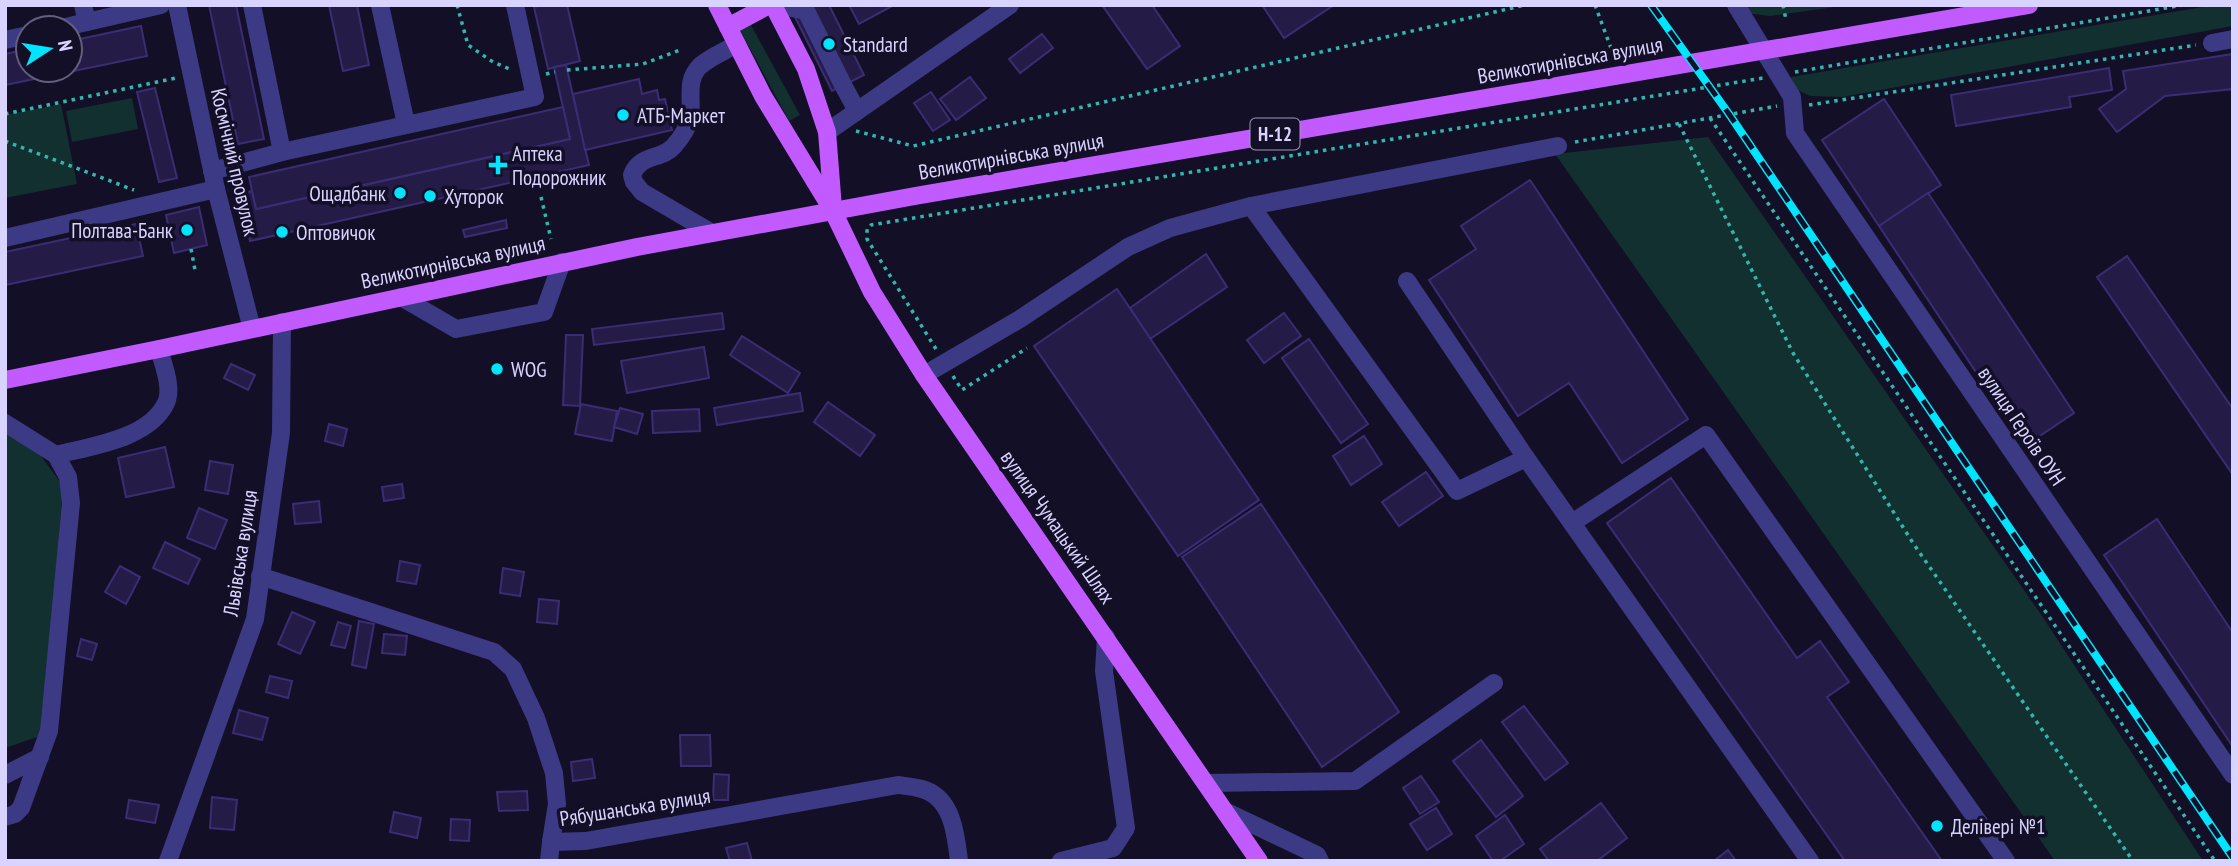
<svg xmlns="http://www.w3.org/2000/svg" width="2238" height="866" font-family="'PT Sans Narrow',sans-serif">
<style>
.green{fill:#12302f}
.building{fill:#241b47;stroke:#3b2d73;stroke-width:2}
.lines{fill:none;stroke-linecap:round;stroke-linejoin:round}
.path{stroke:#2fb8b0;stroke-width:3.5;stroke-dasharray:3.5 5;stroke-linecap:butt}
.minor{stroke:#3d3a85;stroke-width:18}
.major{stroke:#c25bff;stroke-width:18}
.rail-casing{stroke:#00e5ff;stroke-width:8}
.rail{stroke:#130f26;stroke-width:5;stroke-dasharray:16;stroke-linecap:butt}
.poi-dot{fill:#00e5ff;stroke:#130f26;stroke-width:2.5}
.labels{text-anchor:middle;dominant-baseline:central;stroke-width:7;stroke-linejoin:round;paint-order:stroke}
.shield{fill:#130f26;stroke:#9e99be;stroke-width:2}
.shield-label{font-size:19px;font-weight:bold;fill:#d9d4ff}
.poi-label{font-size:21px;fill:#d9d4ff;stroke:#130f26;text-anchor:start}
.street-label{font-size:21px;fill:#d9d4ff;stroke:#130f26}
</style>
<rect width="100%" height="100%" fill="#130f26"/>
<g class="green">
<polygon points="1744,5 1849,5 1770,16 1746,13"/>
<polygon points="2214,5 2233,5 2233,26 1842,97 1810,96 1795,89 1791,77"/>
<polygon points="751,25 800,115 789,121 740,30"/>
<polygon points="132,98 138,129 72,142 66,111"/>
<polygon points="61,104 77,184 5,198 5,115"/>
<polygon points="1708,137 2040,613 2203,861 2055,861 1555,154"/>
<polygon points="5,429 36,449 63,486 43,735 5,748"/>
</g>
<g class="building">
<polygon points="209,5 236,5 264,139 238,144"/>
<polygon points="329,5 357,5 369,65 343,71"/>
<polygon points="542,5 567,5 580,61 548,69 534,7"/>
<polygon points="809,5 829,5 864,75 832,91 793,13"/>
<polygon points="849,5 894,5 859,24"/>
<polygon points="1102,5 1152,5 1180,46 1147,69"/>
<polygon points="1262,5 1334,5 1284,38"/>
<polygon points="141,26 147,56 5,85 5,54 28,49 28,70 70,70 70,41"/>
<polygon points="1042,34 1053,48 1020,73 1009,59"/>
<polygon points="2233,54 2233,89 2165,96 2117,132 2099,109 2126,89 2123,71"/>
<polygon points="566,65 589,165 250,241 239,194 252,191 256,209 570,139 554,67"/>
<polygon points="2109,68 2112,90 2069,97 2071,107 1956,126 1951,95"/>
<polygon points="970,77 986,98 956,120 940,99"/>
<polygon points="639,79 642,94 657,90 659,100 665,99 672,130 585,150 573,94"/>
<polygon points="155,88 177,178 159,182 137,92"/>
<polygon points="931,92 950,120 933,131 914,103"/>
<polygon points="1884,99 1941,185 1879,226 1822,140"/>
<polygon points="563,107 570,139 256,209 249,177"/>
<polygon points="1530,180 1688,419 1622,463 1569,383 1518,416 1429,280 1476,249 1461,226"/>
<polygon points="1928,193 2074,413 2025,446 1879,226"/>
<polygon points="199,207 207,245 174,253 166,215"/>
<polygon points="506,220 507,228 465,237 463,230"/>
<polygon points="136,224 143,256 5,285 5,252"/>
<polygon points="1206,254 1227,287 1150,339 1130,308"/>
<polygon points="2127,256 2233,409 2233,475 2097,277"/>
<polygon points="1117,289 1259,500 1178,556 1034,346"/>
<polygon points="722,313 724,329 594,345 592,329"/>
<polygon points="1284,313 1301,336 1264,363 1247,340"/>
<polygon points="566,335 583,335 580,406 563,405"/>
<polygon points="742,336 800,373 788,393 730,355"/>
<polygon points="1309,339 1368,424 1341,443 1282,358"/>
<polygon points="704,347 709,378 627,393 621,361"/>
<polygon points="231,364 255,375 248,390 224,378"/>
<polygon points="800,393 803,411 717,425 714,408"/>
<polygon points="828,402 875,435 860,456 814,422"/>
<polygon points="581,404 617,411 612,441 575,434"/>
<polygon points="620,408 643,414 637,434 614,427"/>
<polygon points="699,409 700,431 653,433 652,411"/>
<polygon points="329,424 347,429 343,446 325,441"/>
<polygon points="1364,436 1382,464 1351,485 1333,456"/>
<polygon points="165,447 174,487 126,497 118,458"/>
<polygon points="210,461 233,465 228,494 205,490"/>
<polygon points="1426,472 1443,496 1399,526 1382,502"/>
<polygon points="1671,478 1797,658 1820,641 1849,682 1827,697 1942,861 1845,861 1607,523"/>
<polygon points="402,484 404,498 384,501 382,487"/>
<polygon points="319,501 321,522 295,524 293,504"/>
<polygon points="1261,504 1399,712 1322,767 1182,557"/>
<polygon points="199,508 227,520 215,549 187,538"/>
<polygon points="2157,519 2233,633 2233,747 2104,555"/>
<polygon points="165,542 200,559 188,584 153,568"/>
<polygon points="400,561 420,565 416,584 397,581"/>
<polygon points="120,566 140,577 126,604 105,592"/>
<polygon points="503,568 524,572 520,596 500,593"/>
<polygon points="539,599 559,601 557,624 537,622"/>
<polygon points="292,612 315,622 300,654 278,644"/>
<polygon points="359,621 374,624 366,668 352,665"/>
<polygon points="338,622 351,626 345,648 331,645"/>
<polygon points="384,634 407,636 405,655 382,653"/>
<polygon points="81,639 97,644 92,660 77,656"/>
<polygon points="270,676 292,681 288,698 266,692"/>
<polygon points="1524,706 1568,763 1545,780 1502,722"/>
<polygon points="239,710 268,718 262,740 233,733"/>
<polygon points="680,735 710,735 711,766 681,766"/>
<polygon points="1481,740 1523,796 1496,817 1453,761"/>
<polygon points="592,759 595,778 573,781 571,762"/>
<polygon points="714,774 729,775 728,800 713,800"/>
<polygon points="1421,776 1439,802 1420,814 1403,788"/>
<polygon points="527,791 528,810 499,811 497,792"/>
<polygon points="212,797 237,800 234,830 210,828"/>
<polygon points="129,800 159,805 155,823 126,818"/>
<polygon points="1601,803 1627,838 1597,861 1549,861 1540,849"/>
<polygon points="1436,808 1452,834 1427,850 1410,824"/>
<polygon points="394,812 421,818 417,838 390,832"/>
<polygon points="1505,815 1524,844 1500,861 1493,861 1476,836"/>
<polygon points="451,819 470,820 469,841 450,840"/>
<polygon points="747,843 752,861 730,861 726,848"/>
<polygon points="1728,850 1736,861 1714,861"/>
</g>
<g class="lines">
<g class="path">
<polyline points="457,5 468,45 493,62 512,70"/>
<polyline points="1595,5 1612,51"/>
<polyline points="1783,5 1786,20"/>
<polyline points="567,70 643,64 680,50"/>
<polyline points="1795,72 2183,5"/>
<polyline points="546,74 555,72"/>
<polyline points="1809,105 2196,45"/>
<polyline points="5,114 176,78"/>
<polyline points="1710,118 2215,861"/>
<polyline points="1679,124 1793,353 1913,543 2133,861"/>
<polyline points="856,131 913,146 1525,5"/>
<polyline points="5,141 134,190"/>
<polyline points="1575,142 1777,106"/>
<polyline points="541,197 551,239"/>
<polyline points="191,249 195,270"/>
<polyline points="936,349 867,239 867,229 871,225 1763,78"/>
<polyline points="953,376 962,390 1027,348"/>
</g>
<g class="minor">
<polyline points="83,5 87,22 161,5"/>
<polyline points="177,5 216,189 252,329"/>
<polyline points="252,5 282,152"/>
<polyline points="380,5 406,124"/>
<polyline points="779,5 806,11 843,85 857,111"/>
<polyline points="1736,5 1792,97 1795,133 2233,775"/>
<polyline points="61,28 87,22"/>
<polyline points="5,40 28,35"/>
<polyline points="2212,43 2233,39"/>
<polyline points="827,132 1010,5"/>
<polyline points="212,171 282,152 535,97 515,5"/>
<polyline points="1251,206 1457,491 1526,458 1810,861"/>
<path d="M712 233 642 192 634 182 632 175C639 154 662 160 674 146 681 138 688 128 690 117 693 99 685 81 700 66 710 57 725 51 737 44"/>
<polyline points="5,238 216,189"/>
<polyline points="1407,281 1526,458"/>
<polyline points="401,297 456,329 544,312 562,262"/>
<polyline points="924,375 1020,319 1128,247 1170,228 1251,206 1558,146"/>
<polyline points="5,423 56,455 68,477 71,503 49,731 21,808 15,814 5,817"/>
<path d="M56 455C91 446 149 439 166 403 173 388 163 364 159 349"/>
<polyline points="1572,523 1706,435 2006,861"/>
<path d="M260 576 494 652 513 669 536 718 554 773 557 804 551 842 586 841 898 785C907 786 917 787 925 790 953 800 956 836 959 861"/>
<polyline points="5,775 40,757"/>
<polyline points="1207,783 1355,781 1494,683"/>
<polyline points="1227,812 1317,855 1320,861"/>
<polyline points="168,861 255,619 281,433 282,322"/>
<polyline points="549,861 551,842"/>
<polyline points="1061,861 1113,848 1126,828 1104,671 1106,637"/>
</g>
<g class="major">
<polyline points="717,5 763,96 833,211 872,292 924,375 1259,861"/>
<polyline points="773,5 806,69 827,132 833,208"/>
<polyline points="728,27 769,5"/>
<polyline points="5,380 159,349 637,247 915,196 2029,5"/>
</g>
<g class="rail-casing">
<polyline id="rail" points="1651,5 1729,114 2233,858"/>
</g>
<use href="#rail" class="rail"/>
</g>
<g class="poi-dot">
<circle cx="829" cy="44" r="7"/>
<circle cx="623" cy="115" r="7"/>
<path d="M494.5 154.5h7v7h7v7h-7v7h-7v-7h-7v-7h7z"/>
<circle cx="400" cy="193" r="7"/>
<circle cx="430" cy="196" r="7"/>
<circle cx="187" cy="230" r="7"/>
<circle cx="282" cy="232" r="7"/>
<circle cx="497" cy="369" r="7"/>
<circle cx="1937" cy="826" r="7"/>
</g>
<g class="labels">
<rect class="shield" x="1250.5" y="118.5" width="49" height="31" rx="5"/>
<g class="shield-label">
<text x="1275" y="134">Н-12</text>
</g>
<g class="poi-label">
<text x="843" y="44">Standard</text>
<text x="637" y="115">АТБ-Маркет</text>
<text x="512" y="153">Аптека<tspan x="512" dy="24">Подорожник</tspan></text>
<text x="386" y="193" text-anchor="end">Ощадбанк</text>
<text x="444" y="196">Хуторок</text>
<text x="173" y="230" text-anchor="end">Полтава-Банк</text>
<text x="296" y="232">Оптовичок</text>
<text x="511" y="369">WOG</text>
<text x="1951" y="826">Делівері №1</text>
</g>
<g class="street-label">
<text transform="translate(1570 60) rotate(-10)">Великотирнівська вулиця</text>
<text transform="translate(1011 156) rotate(-10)">Великотирнівська вулиця</text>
<text transform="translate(235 162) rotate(77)">Космічний провулок</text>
<text transform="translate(453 262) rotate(-12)">Великотирнівська вулиця</text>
<text transform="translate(2022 426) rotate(56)">вулиця Героїв ОУН</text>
<text transform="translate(1058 527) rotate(55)">вулиця Чумацький Шлях</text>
<text transform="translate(240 553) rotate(-81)">Львівська вулиця</text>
<text transform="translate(635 807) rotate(-9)">Рябушанська вулиця</text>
</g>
</g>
<rect width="2238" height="866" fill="none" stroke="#d9d4ff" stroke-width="14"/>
<g transform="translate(49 49) rotate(78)"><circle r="33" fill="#130f26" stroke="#625e7d" stroke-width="2"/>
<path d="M0-5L12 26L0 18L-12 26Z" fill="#00e5ff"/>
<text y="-10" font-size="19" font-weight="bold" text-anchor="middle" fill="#d9d4ff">N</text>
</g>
</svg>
